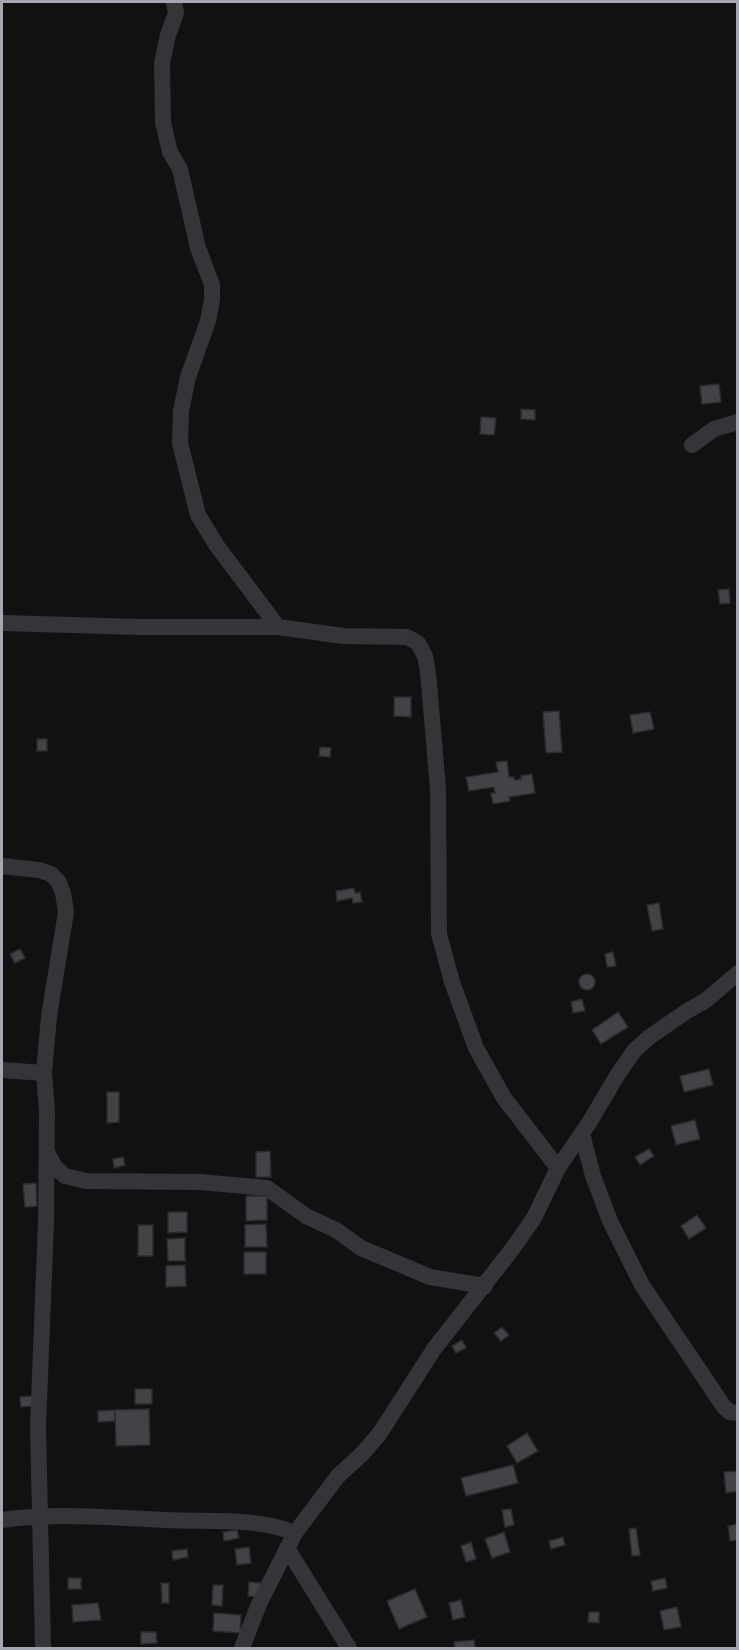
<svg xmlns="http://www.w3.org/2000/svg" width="739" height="1650" font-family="'Source Sans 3',sans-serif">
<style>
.building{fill:#434347;stroke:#2b2b2e;stroke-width:1.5}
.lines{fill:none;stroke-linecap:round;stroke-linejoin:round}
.minor{stroke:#343539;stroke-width:16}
</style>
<rect width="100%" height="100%" fill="#111112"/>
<g class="building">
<polygon points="719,384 721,402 702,404 700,386"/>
<polygon points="521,409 535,410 535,420 521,419"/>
<polygon points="481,417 496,418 494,435 480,434"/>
<polygon points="729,589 730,603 720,604 718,590"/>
<polygon points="394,697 411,697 411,717 394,716"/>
<polygon points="559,711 562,752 546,753 543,712"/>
<polygon points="650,712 654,729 633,733 630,715"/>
<rect x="37" y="739" width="10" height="12"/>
<polygon points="320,747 331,748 330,757 319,756"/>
<polygon points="507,761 509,777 514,777 514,780 521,779 521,776 532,774 535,793 509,797 510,801 493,804 491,793 495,793 494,787 469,791 466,777 498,772 496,762"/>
<polygon points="354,888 355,893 360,892 362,902 353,903 352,898 337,901 336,891"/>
<polygon points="659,903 663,929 652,931 647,905"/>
<polygon points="20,949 25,958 15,963 10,954"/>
<polygon points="613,952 616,966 607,967 605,954"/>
<circle cx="587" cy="982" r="8"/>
<polygon points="582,999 585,1011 573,1013 571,1002"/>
<polygon points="618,1012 628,1027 601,1044 592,1030"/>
<polygon points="709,1069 713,1085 684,1092 680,1076"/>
<polygon points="107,1092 119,1092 119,1122 107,1123"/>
<polygon points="695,1120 700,1139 676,1145 671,1126"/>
<polygon points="649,1149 654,1156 640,1165 635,1157"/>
<polygon points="270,1151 271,1177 256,1177 256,1152"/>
<polygon points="123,1157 125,1165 114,1168 113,1159"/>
<polygon points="36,1183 37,1206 25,1207 23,1184"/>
<polygon points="246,1196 267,1196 267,1220 246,1221"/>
<polygon points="168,1212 187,1212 187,1232 168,1233"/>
<polygon points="697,1215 706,1228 689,1239 681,1226"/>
<polygon points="266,1224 267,1247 245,1247 245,1225"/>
<rect x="138" y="1225" width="15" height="31"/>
<polygon points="185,1238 185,1261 168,1261 167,1239"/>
<rect x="244" y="1252" width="22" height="22"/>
<polygon points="185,1265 186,1286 166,1287 166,1266"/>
<polygon points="502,1327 509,1335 501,1341 494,1333"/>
<polygon points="462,1340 466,1348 456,1353 452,1346"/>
<rect x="135" y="1389" width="17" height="15"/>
<polygon points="33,1396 33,1406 21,1407 20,1397"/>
<polygon points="149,1409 150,1445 116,1446 115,1410"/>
<polygon points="115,1410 115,1421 98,1422 98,1411"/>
<polygon points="527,1433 538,1451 517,1463 507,1446"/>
<polygon points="513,1465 518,1483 466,1496 461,1478"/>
<polygon points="738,1471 738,1491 726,1493 724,1472"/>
<polygon points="511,1509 514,1525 505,1527 502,1510"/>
<polygon points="737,1524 738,1540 730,1541 728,1526"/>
<polygon points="636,1528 640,1555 632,1556 629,1529"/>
<polygon points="237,1530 239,1538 224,1541 223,1532"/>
<polygon points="504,1532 510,1552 492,1558 485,1539"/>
<polygon points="563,1537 565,1545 551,1549 549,1541"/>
<polygon points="471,1542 476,1559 466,1562 461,1546"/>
<polygon points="249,1547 251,1563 237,1565 235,1549"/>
<polygon points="187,1549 188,1557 173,1560 172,1551"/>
<rect x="68" y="1578" width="13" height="11"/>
<polygon points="665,1578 667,1588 653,1591 651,1581"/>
<polygon points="249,1582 262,1583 260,1597 248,1596"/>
<polygon points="161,1583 169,1583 169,1603 162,1603"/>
<polygon points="213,1585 223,1585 222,1606 212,1605"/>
<polygon points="415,1589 427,1617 399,1629 387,1601"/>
<polygon points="461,1600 465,1617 453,1620 449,1603"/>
<polygon points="98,1603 101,1620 73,1622 72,1605"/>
<polygon points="677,1607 681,1627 664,1630 660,1611"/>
<polygon points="589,1612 599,1612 599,1623 588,1622"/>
<polygon points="214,1613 241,1615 240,1633 213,1631"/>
<polygon points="141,1632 156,1632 157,1643 141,1644"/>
<polygon points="474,1640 475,1648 455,1648 454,1642"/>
</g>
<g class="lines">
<g class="minor">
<polyline points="174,2 176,13 168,35 162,63 163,122 170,152 180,169 198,248 212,285 212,300 208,321 188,377 181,411 180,443 198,515 217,546 278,627"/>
<polyline points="692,445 714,429 738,422"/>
<polyline points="2,623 140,627 278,627 343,636 407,637 418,643 425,656 428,672 438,789 439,934 452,982 476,1048 504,1098 558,1168"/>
<polyline points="2,866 39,870 51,874 58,881 63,893 66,912 49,1016 44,1073 47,1110 46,1223 38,1427 43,1648"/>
<polyline points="2,1070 44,1073"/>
<polyline points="582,1134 593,1176 610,1221 642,1285 724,1407 730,1412 738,1413"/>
<polyline points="47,1152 55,1167 65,1176 86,1181 200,1182 267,1188 306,1216 336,1230 361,1248 430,1277 485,1286"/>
<path d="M2 1520C56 1512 112 1518 167 1520 209 1522 255 1517 295 1533"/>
<polyline points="287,1548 349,1648"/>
<polyline points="242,1648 259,1604 295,1533 338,1476 363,1453 380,1433 434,1349 513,1248 534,1218 558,1168 589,1123 618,1074 634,1051 648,1038 687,1011 705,1001 738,973"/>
</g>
</g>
<rect width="739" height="1650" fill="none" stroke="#a4a7b1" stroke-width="6"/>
</svg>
